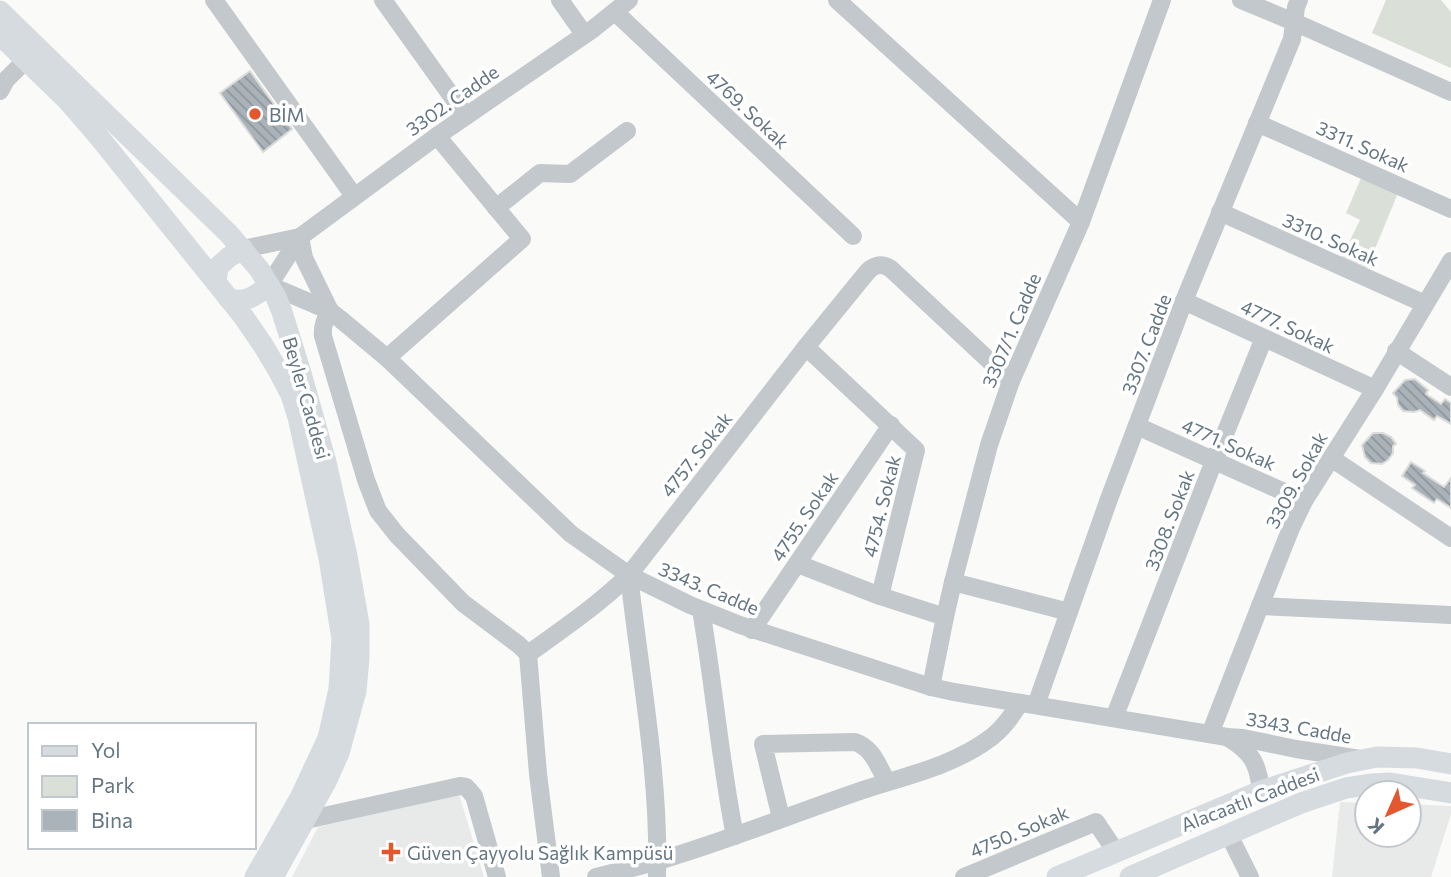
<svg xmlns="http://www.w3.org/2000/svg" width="1451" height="877" font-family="Commissioner,sans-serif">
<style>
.built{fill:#e8e9e9}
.green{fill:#dadfd7}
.building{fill:url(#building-back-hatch);stroke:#dcdcda;stroke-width:2}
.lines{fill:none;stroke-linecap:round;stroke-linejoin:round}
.minor{stroke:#c3c8cc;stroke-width:18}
.major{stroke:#d6dbdf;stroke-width:21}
.poi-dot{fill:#e4572e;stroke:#fff;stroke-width:2.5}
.labels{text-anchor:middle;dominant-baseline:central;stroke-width:7;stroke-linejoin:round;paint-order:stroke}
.street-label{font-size:19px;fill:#657683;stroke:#fff}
.poi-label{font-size:19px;fill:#657683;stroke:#fff;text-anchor:start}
</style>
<defs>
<pattern id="building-back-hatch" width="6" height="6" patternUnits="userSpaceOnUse" patternTransform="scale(1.75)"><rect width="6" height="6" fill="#aab3b9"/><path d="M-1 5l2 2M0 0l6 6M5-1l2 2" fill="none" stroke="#8e969c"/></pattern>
</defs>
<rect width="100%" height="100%" fill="#fafaf8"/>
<g class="built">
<polygon points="459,794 484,877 292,877 318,827"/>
<polygon points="1340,802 1367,803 1367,835 1409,835 1409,804 1451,806 1451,814 1431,877 1332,877"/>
</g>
<g class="green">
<polygon points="1386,0 1441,0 1451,12 1451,68 1372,33"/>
<polygon points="1362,176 1398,193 1367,268 1342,257 1360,220 1346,213"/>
</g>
<g class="building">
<polygon points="250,71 292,129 263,152 220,93"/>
<polygon points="1415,379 1428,390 1426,394 1441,404 1445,399 1451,403 1451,424 1437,416 1434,420 1420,410 1414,412 1403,411 1398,405 1397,398 1393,393 1405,380"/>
<polygon points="1373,433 1383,433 1391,437 1396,444 1393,446 1393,453 1388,460 1382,464 1371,463 1365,457 1362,445"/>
<polygon points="1411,462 1425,471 1423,473 1444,487 1451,478 1451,508 1437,499 1434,503 1412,488 1415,485 1402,476"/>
</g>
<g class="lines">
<g class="minor">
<polyline points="214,0 354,196"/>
<polyline points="383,0 466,116"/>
<polyline points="560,0 584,34"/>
<polyline points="629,0 593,29 437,136 300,237 269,285 330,311 339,318 387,358 571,534 629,575 690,605 740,625 931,687 954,692 1227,737 1243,738 1296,749 1360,759"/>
<polyline points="837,0 1081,222"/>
<polyline points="1241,0 1294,22 1451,92"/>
<polyline points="615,12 853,236"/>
<polyline points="0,91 6,80 26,60"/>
<polyline points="1257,123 1451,209"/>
<polyline points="496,208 540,173 570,174 627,131"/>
<polyline points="1220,212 1425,304"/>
<polyline points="300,237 304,258 330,311"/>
<polyline points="243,249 300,237"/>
<polyline points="1184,301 1375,389"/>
<path d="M330 311C325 320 322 326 323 336L366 480 378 511 397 535 463 603 519 645 528 654 538 774 551 877"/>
<polyline points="806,347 916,450 880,596"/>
<polyline points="1396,351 1451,387"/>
<polyline points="387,358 522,239 437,136"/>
<polyline points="1137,426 1304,501"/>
<polyline points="1331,458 1451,538"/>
<polyline points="798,564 880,596 945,617"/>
<path d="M629 575C640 675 660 776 657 877"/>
<polyline points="953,582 1069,612"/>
<polyline points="1260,606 1451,615"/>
<path d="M701 610C714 685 720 761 735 836"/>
<polyline points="752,630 891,425"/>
<path d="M528 654C563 629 598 605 629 575L806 347 868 271C876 264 882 263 891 269L1011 381"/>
<polyline points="931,687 945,617 953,582 989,445 1011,381 1081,222 1162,0"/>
<polyline points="1036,705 1109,499 1184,301 1292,39 1296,7 1299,0"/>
<polyline points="1114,718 1214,461 1264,338"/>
<polyline points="1210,734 1260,606 1291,528 1304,501 1375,389 1451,261"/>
<path d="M1227 737C1252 752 1258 763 1261 791"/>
<path d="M781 818 763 744 855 742C873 748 878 766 887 782"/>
<polyline points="306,820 460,786 466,787 474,796 497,877"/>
<polyline points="1229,835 1250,877"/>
<path d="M596 877C616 872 637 867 658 861 726 841 793 814 860 791 904 776 951 767 989 739 1002 730 1011 717 1020 703"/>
<polyline points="964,877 1096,822 1116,852"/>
</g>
<g class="major">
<polyline points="0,11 229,234 259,269 276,297 282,312 301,373 326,462 347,556 359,624 359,658 356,691 339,753 326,782 273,877"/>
<polyline points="0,35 67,100 99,137 243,316 263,345 279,372 291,395 298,417 329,558 342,639 339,689 328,738 300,798 255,877"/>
<polyline points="216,282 218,267 229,257 243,249"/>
<path d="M228 298C244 305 257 295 269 285"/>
<polyline points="1057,877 1261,791 1347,763 1377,757 1417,758 1451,764"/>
<polyline points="1130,877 1301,803 1346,788 1372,784 1390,783 1451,793"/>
</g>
</g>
<g class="poi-dot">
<circle cx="255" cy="114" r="7"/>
<path d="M387.5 841.5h7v7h7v7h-7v7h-7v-7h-7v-7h7z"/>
</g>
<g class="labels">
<g class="street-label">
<text transform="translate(452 100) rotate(-35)">3302. Cadde</text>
<text transform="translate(748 109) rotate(43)">4769. Sokak</text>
<text transform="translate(1363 146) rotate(24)">3311. Sokak</text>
<text transform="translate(1331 239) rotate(24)">3310. Sokak</text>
<text transform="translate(1288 326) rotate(25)">4777. Sokak</text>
<text transform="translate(1011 330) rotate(-67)">3307/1. Cadde</text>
<text transform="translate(1146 344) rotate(-69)">3307. Cadde</text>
<text transform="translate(307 398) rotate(74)">Beyler Caddesi</text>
<text transform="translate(1229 444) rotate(24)">4771. Sokak</text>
<text transform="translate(696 454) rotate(-52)">4757. Sokak</text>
<text transform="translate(1296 480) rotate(-61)">3309. Sokak</text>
<text transform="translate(881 506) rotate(-76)">4754. Sokak</text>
<text transform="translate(804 516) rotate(-56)">4755. Sokak</text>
<text transform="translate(1169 520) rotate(-69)">3308. Sokak</text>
<text transform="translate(709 588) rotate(23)">3343. Cadde</text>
<text transform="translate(1299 727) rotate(10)">3343. Cadde</text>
<text transform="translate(1250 799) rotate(-21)">Alacaatlı Caddesi</text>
<text transform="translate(1019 831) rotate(-23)">4750. Sokak</text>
</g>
<g class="poi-label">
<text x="269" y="114">BİM</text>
<text x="407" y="852">Güven Çayyolu Sağlık Kampüsü</text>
</g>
</g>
<rect x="28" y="723" width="228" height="126" fill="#ffffff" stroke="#c1c8cd" stroke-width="2"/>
<rect x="42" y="746" width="35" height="10" fill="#d6dbdf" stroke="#c1c8cd" stroke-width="2"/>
<text x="91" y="758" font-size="21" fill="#657683">Yol</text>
<rect x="42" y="776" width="35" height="21" fill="#dadfd7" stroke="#c1c8cd" stroke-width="2"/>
<text x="91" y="793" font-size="21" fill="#657683">Park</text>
<rect x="42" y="810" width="35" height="21" fill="#aab3b9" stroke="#c1c8cd" stroke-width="2"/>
<text x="91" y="828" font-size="21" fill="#657683">Bina</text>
<g transform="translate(1388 814) rotate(225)"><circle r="33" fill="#ffffff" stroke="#c1c8cd" stroke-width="2"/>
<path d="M0-5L12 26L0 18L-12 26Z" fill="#e4572e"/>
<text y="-10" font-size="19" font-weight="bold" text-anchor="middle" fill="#657683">K</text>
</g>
</svg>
